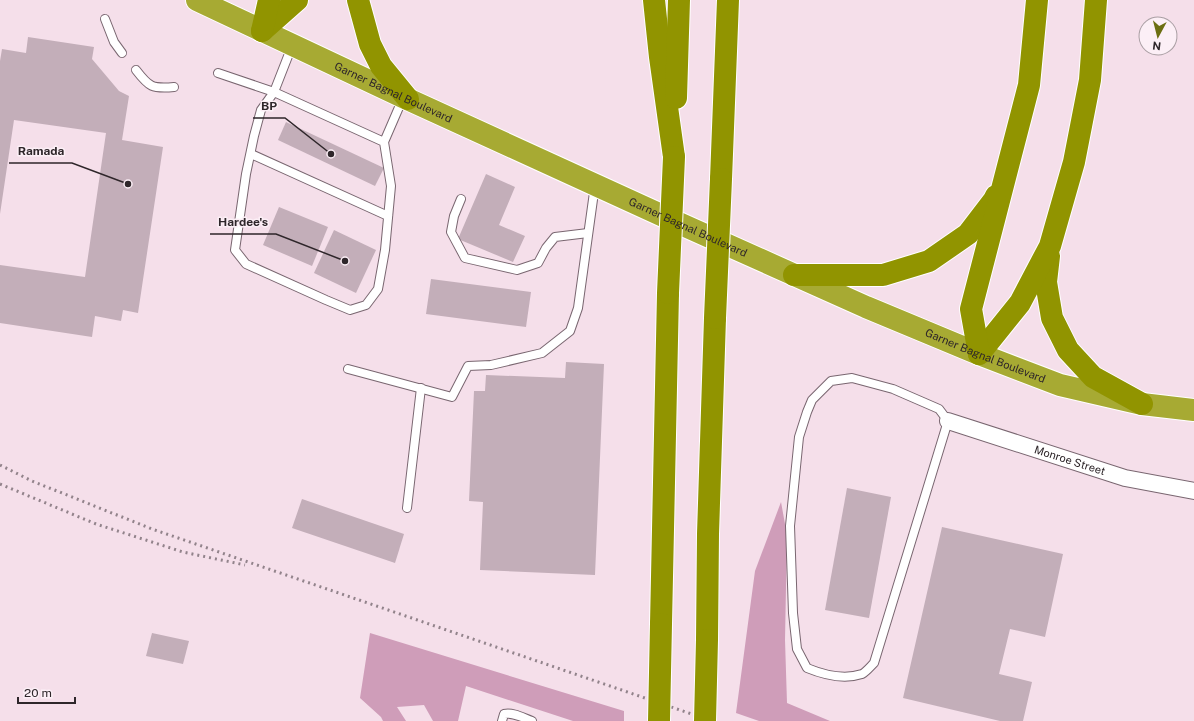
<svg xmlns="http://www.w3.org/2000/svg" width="1194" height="721" font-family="'Public Sans',sans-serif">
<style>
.forest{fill:#cf9db9}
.building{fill:#c3aeb9}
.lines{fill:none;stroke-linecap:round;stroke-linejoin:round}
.service-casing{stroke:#796670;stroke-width:10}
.minor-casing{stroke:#796670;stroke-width:18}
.trunk-casing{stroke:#fff;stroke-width:24}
.motorway-casing{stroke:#fff;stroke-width:24}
.service{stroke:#fff;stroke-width:8}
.minor{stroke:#fff;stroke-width:16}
.trunk{stroke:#a7aa33;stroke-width:22}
.motorway{stroke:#919400;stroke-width:22}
.rail{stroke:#92838b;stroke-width:3;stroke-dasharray:2 4;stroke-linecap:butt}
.motorway-bridge-casing{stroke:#fff;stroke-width:24;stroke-linecap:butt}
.motorway-bridge{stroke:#919400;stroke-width:22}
.labels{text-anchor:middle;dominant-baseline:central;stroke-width:3;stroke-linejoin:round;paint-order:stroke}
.street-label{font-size:11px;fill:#2e262a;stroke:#fceff6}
.leader{fill:none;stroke:#2e262a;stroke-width:1.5}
.callout-dot{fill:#2e262a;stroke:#fceff6;stroke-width:1.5}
.callout-label{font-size:12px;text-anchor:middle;font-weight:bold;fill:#2e262a;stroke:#fceff6;stroke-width:3;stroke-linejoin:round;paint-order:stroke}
</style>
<rect width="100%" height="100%" fill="#f5dfea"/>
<g class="forest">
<polygon points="781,502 787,535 785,640 787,703 830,721 759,721 736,713 755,571"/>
<polygon points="370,633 624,711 624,721 573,721 466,686 458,721 433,721 424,705 397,707 406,721 383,721 381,717 360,698"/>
</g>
<g class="building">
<polygon points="28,37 94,47 92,59 119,91 129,96 122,140 163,147 138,313 123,310 121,321 95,316 92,337 0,323 0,265 85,277 106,133 14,120 0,214 0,61 2,49 26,53"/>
<polygon points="286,122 384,168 375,186 278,140"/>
<polygon points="486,174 515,187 499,225 525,236 513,262 458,239"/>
<polygon points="279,207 328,227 312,266 263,245"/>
<polygon points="334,230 376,250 356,293 314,273"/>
<polygon points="431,279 531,292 526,327 426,314"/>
<polygon points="566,362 604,364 595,575 480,570 483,502 469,501 474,391 485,391 486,375 565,378"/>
<polygon points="847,488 891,497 869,618 825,610"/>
<polygon points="302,499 404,534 395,563 292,528"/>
<polygon points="942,527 1063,554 1045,637 1010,629 999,674 1032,682 1023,721 1000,721 903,698"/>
<polygon points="152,633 189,641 183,664 146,656"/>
</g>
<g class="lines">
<g class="service-casing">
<g id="service">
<polyline points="105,19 114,42 122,53"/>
<path d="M136 70C149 87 152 89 174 87"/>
<polyline points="218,73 274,92 292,46"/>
<polyline points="384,142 274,92 261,110 254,136 246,174 235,250 246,264 326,300 350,310 366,305 378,289 385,250 391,186 384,142 403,98"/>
<polyline points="251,154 388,216"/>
<polyline points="461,199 454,216 451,232 465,258 517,270 538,263 546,248 555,237 588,233"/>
<polyline points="348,369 452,397 468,366 491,365 542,353 570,331 578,308 595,185"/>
<path d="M852 378 893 389 939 409 948 421 874 663C870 667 866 672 862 674 844 680 824 675 807 668L797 649 793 613 790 526 799 437 807 412 812 400 831 381Z"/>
<polyline points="407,508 421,388"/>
<path d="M502 721 504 714C514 712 523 718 532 721"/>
</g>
</g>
<g class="minor-casing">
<g id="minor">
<path id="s1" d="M948 421 1125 478 1194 491"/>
</g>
</g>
<g class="trunk-casing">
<g id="trunk">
<path id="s2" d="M197 0 403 97 683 225 866 307 979 354 1060 385 1142 404 1194 410"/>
</g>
</g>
<g class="motorway-casing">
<g id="motorway">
<polyline points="358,0 370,44 381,66 408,99"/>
<polyline points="654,0 660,57 674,157"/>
<polyline points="262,31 297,0"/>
<polyline points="262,31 269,0"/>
<polyline points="676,98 679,0"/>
<polyline points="721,179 728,0"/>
<polyline points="1049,256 1046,282 1052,318 1068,350 1093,377 1142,404"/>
<polyline points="794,275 883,275 929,261 968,234 994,200 996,196"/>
<polyline points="979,354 1020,303 1050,246 1074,162 1090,80 1096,0"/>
<polyline points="979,354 971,309 1029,85 1037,0"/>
<polyline points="661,624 668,293"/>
<polyline points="707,640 708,534 715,318"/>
</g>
</g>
<use href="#service" class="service"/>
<use href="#minor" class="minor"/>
<use href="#trunk" class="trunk"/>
<use href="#motorway" class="motorway"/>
<g class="rail">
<polyline points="0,465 32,481 152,529 712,721"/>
<polyline points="0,484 96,524 183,552 245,565"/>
</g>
<g class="motorway-bridge-casing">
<g id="motorway-bridge">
<polyline points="668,293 674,157"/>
<polyline points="715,318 721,179"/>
<polyline points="659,721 661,624"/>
<polyline points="705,721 707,640"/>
</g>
</g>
<use href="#motorway-bridge" class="motorway-bridge"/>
</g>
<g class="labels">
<g class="street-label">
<text stroke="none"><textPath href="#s2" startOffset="217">Garner Bagnal Boulevard</textPath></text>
<text stroke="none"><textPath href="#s2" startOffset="541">Garner Bagnal Boulevard</textPath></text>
<text stroke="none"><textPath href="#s2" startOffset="865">Garner Bagnal Boulevard</textPath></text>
<text stroke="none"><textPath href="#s1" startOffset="128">Monroe Street</textPath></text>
</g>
</g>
<path class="leader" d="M331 154L285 118H253M128 184L72 163H9M345 261L276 234H210"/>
<g class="callout-dot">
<circle cx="331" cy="154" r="4"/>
<circle cx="128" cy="184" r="4"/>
<circle cx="345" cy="261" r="4"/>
</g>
<g class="callout-label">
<text x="269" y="110">BP</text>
<text x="41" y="155">Ramada</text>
<text x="243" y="226">Hardee's</text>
</g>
<g transform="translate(1158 36) rotate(187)"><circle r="19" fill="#fceff6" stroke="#aa9fa4"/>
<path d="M0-3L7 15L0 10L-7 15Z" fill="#6c6e11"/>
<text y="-6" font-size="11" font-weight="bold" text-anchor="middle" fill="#2e262a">N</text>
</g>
<path d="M18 697v6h57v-6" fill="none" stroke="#2e262a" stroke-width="2"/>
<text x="24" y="697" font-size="12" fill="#2e262a" stroke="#fceff6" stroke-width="3" paint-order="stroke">20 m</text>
</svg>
